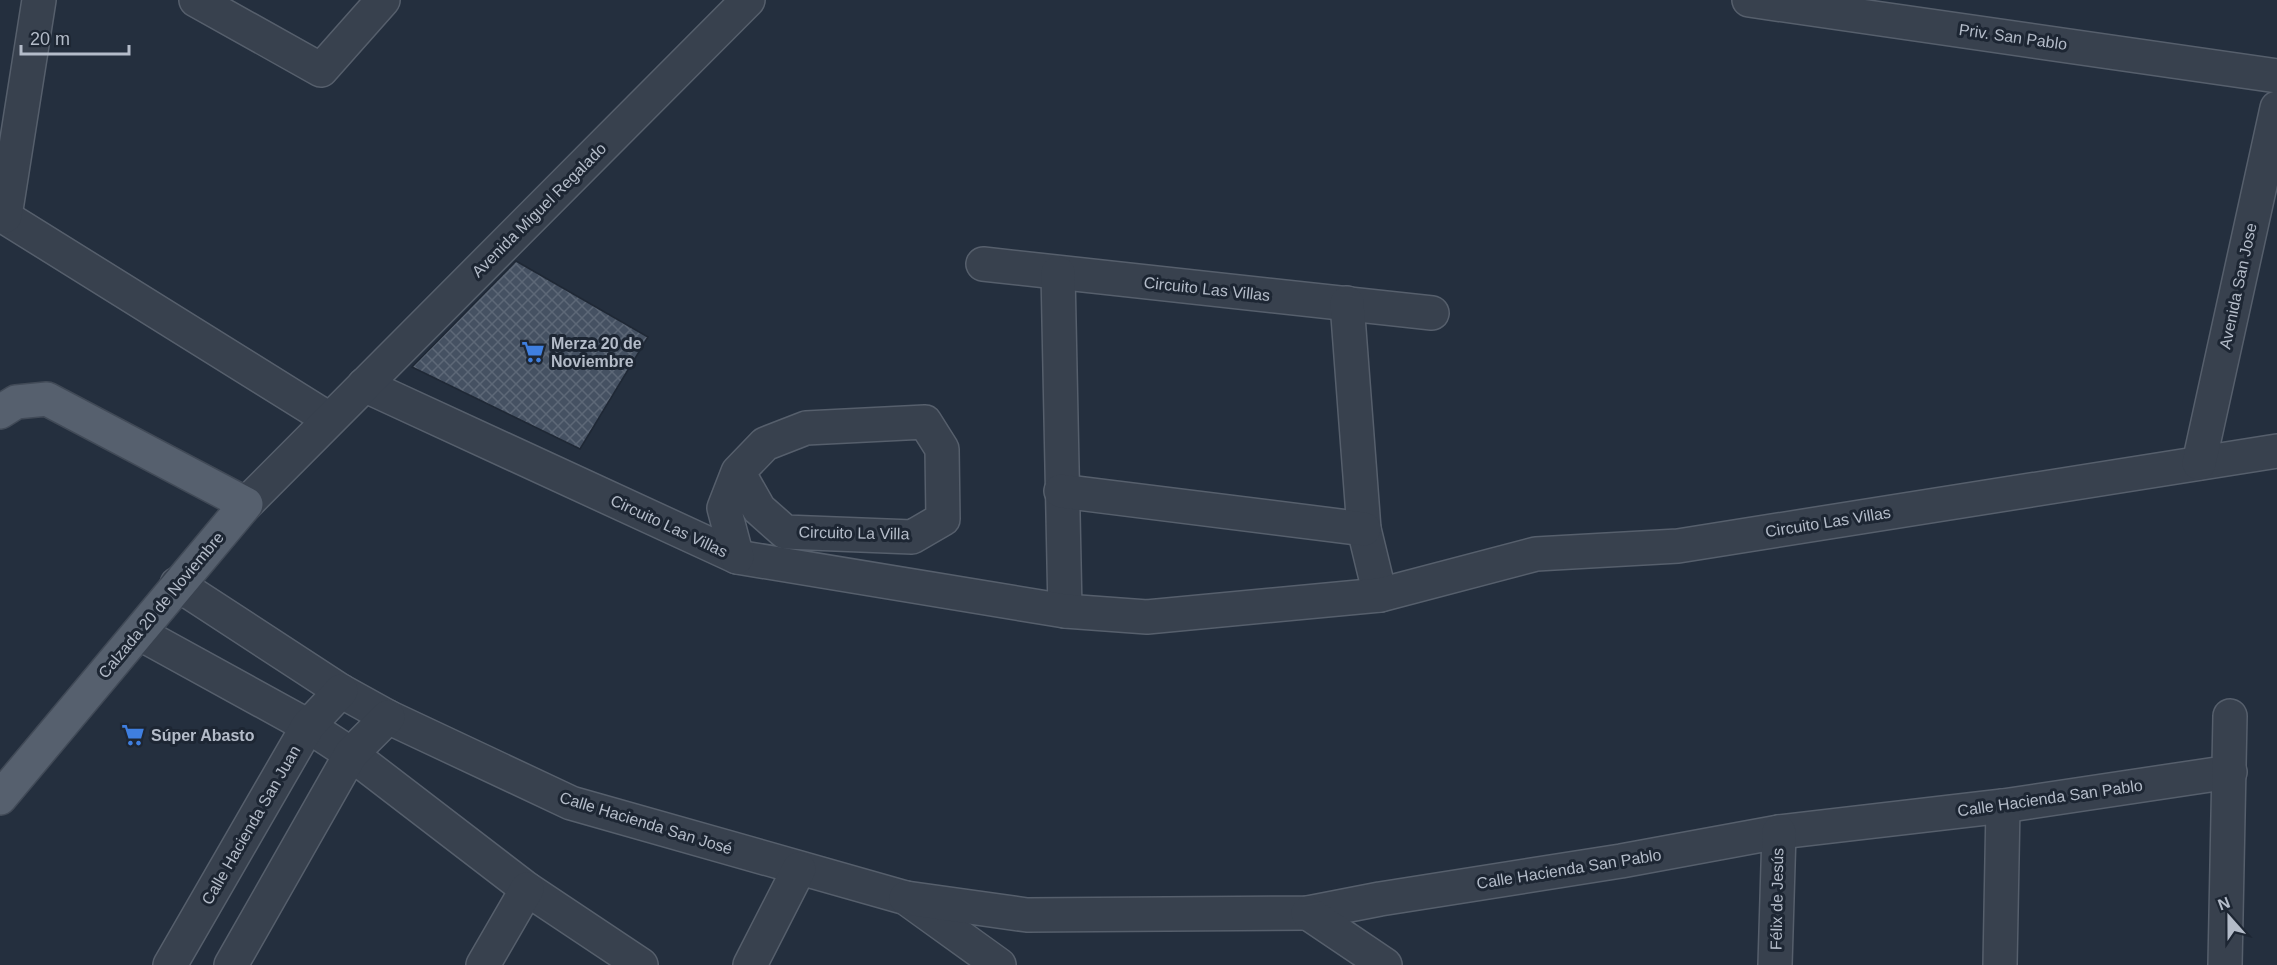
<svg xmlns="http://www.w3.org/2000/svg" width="2277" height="965" font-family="Helvetica,sans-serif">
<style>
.building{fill:url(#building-cross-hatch);stroke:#1f2835;stroke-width:1.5}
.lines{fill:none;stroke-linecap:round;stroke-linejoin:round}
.minor-casing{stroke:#565f6c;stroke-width:36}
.major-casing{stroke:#414a57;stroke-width:36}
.minor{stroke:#38414e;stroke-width:33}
.major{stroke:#56606e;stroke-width:33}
.labels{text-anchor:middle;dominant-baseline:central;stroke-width:6;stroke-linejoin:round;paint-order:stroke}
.street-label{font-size:16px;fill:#b4bcc9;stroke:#1d2633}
.poi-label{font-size:16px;font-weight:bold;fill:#b4bcc9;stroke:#1d2633;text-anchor:start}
</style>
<defs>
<pattern id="building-cross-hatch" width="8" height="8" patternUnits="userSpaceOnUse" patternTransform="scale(1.5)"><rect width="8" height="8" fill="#455162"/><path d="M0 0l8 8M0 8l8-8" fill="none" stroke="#5d6877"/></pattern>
</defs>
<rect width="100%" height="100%" fill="#242f3e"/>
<polygon class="building" points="516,261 648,337 580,449 412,367"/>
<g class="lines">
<g class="minor-casing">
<g id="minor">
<polyline points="196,0 321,70 383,0"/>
<polyline points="1749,0 2277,76"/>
<polyline points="0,214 329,419"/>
<polyline points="5,216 39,0"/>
<polyline points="983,264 1432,313"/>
<polyline points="1058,273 1065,611"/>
<polyline points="1347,303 1364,529 1380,595"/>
<polyline points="364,385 737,557 1065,611 1147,617 1380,595 1536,554 1678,546 2277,451"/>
<polyline points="2199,463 2277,108"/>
<polyline points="1061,491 1364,529"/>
<polyline points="246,504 748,0"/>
<polyline points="737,557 724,508 738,472 765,444 806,428 925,422 942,449 943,519 912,537 785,532 759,509 738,472"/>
<polyline points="177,584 341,691 388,717 571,803 906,898 999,965"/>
<polyline points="139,633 308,726 351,754 527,889 641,965"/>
<polyline points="906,898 1027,915 1308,913 1380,899 1621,861 1779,832 2003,806 2230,772"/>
<polyline points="1308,913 1385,965"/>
<polyline points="170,965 308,726 341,691"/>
<polyline points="231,965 351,754 388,717"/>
<polyline points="483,965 527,889"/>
<polyline points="750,965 799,869"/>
<polyline points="1775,965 1779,832"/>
<polyline points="2000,965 2003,806"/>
<polyline points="2225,965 2230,716"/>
</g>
</g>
<g class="major-casing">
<polyline id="major" points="0,412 16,402 47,399 246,504 0,798"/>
</g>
<use href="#minor" class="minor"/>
<use href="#major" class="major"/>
</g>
<defs>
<g id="supermarket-bare" transform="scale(1.8)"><path d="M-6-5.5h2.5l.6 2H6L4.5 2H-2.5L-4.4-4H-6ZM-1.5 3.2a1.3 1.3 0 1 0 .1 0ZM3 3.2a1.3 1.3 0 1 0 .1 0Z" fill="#3f7fe0" stroke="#1d2633" stroke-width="2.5" paint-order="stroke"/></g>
</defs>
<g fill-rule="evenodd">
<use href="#supermarket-bare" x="533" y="352"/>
<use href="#supermarket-bare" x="133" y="735"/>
</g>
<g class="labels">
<g class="street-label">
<text transform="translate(2013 37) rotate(8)">Priv. San Pablo</text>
<text transform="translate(539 210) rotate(-45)">Avenida Miguel Regalado</text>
<text transform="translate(2238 286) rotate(-78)">Avenida San Jose</text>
<text transform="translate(1207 289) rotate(6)">Circuito Las Villas</text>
<text transform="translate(1828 522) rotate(-9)">Circuito Las Villas</text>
<text transform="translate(669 526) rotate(25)">Circuito Las Villas</text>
<text transform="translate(854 533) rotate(1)">Circuito La Villa</text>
<text transform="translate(161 605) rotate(-50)">Calzada 20 de Noviembre</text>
<text transform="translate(2050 798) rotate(-8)">Calle Hacienda San Pablo</text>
<text transform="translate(646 823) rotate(17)">Calle Hacienda San José</text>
<text transform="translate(251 825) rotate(-60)">Calle Hacienda San Juan</text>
<text transform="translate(1569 869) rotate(-9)">Calle Hacienda San Pablo</text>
<text transform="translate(1777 899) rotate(-89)">Félix de Jesús</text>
</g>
<g class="poi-label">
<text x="551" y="343">Merza 20 de<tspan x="551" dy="18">Noviembre</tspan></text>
<text x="151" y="735">Súper Abasto</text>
</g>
</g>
<g transform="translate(2229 917) rotate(339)" stroke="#1d2633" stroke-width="4.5" paint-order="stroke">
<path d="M0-4.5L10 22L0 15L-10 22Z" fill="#b4bcc9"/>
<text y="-9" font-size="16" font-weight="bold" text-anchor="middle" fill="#b4bcc9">N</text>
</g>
<path d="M21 45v9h108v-9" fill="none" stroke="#b4bcc9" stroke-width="3"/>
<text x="30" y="45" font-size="18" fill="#b4bcc9" stroke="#1d2633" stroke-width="4.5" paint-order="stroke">20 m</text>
</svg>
